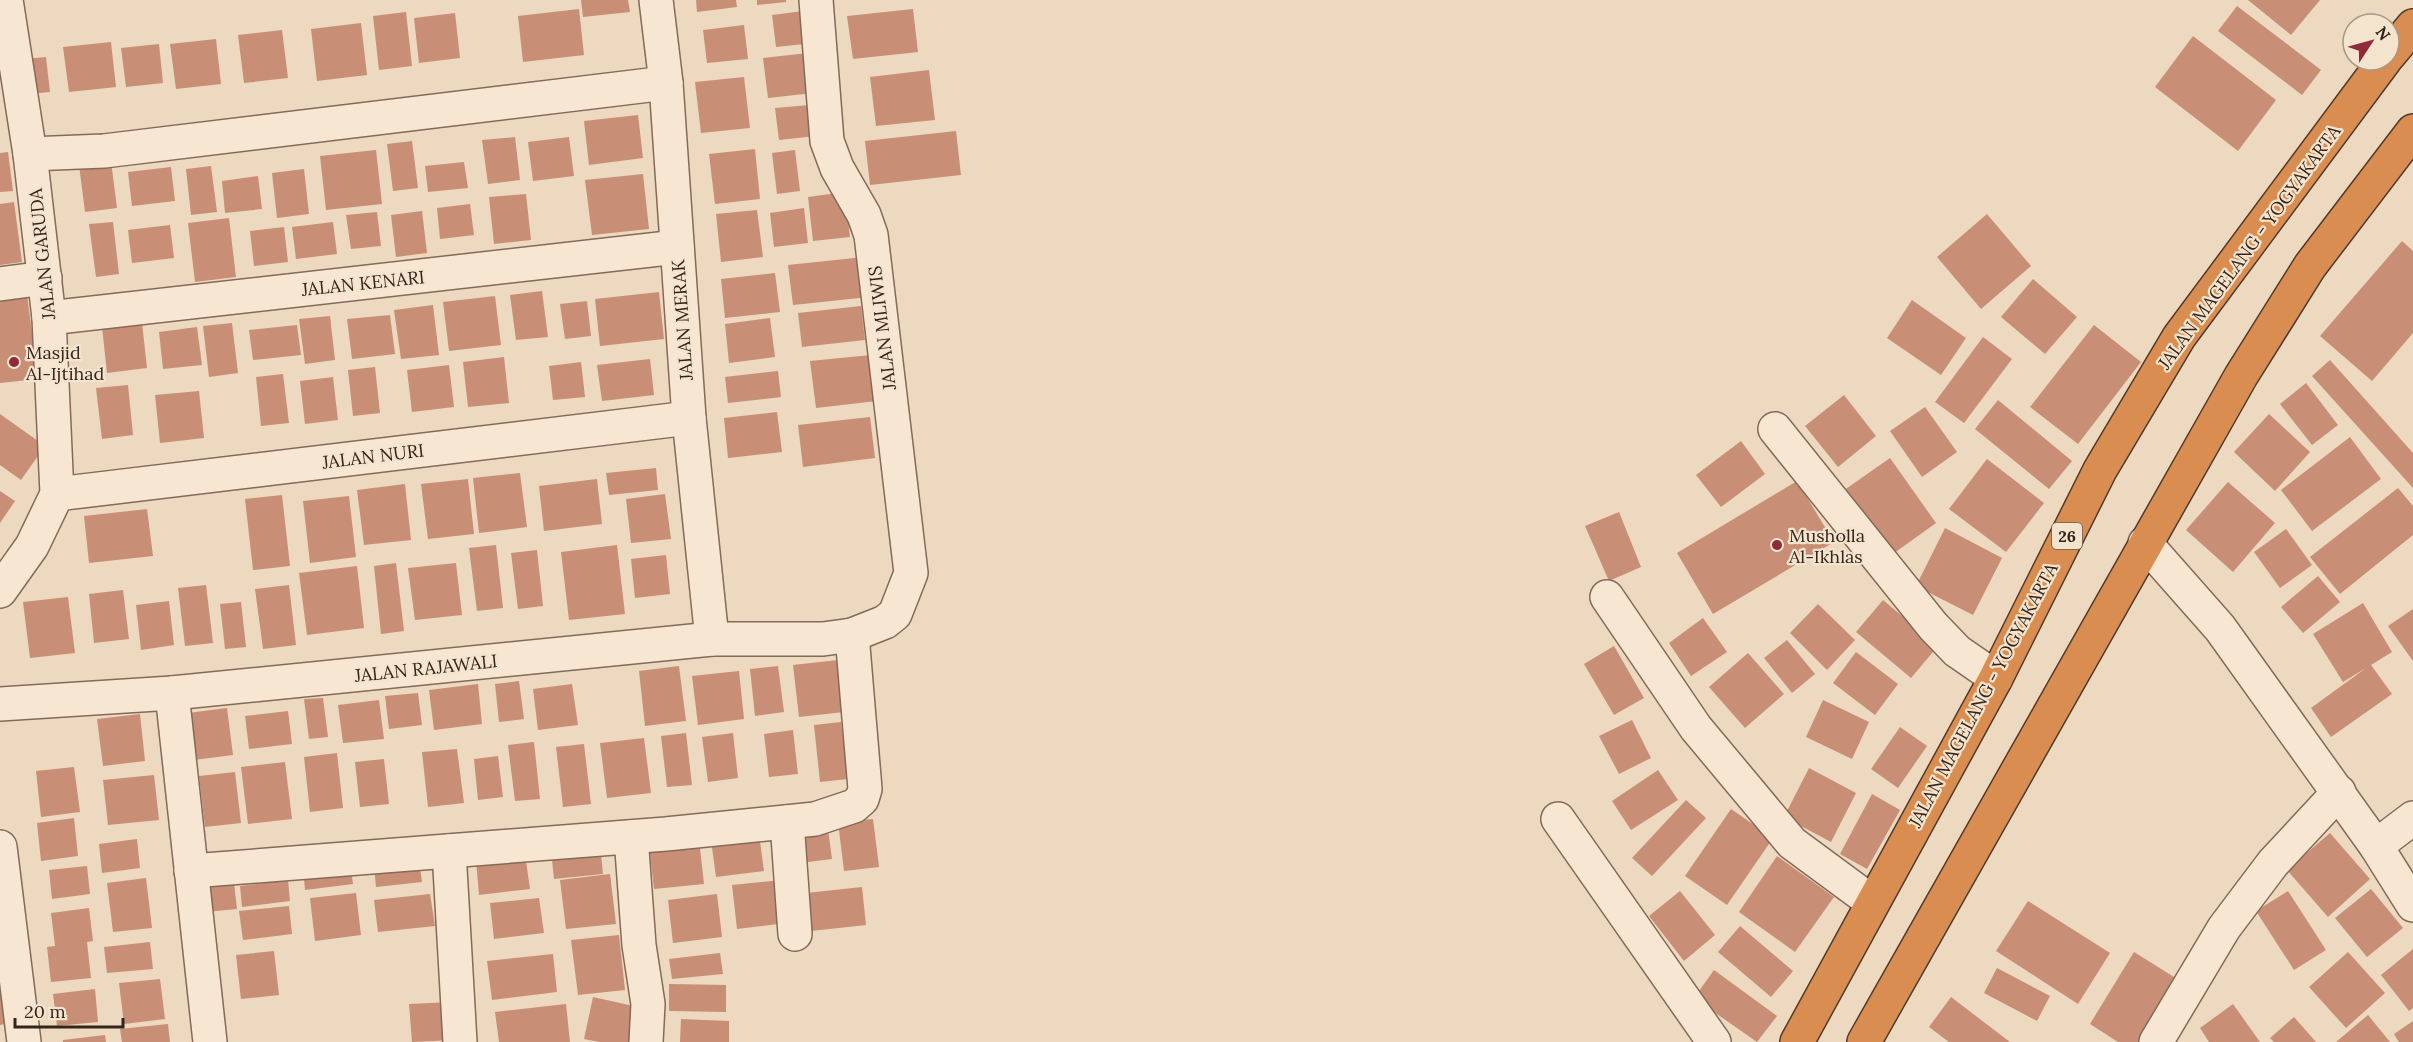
<svg xmlns="http://www.w3.org/2000/svg" width="2413" height="1042" font-family="Lora,serif">
<style>
.building{fill:#c98e76}
.lines{fill:none;stroke-linecap:round;stroke-linejoin:round}
.minor-casing{stroke:#846a58;stroke-width:36}
.highway-casing{stroke:#51392d;stroke-width:36}
.minor{stroke:#f7e7d2;stroke-width:33}
.highway{stroke:#da8d51;stroke-width:33}
.poi-dot{fill:#902a38;stroke:#f4e4ce;stroke-width:2}
.labels{text-anchor:middle;dominant-baseline:central;stroke-width:4.5;stroke-linejoin:round;paint-order:stroke}
.shield{fill:#f4e4ce;stroke:#6e5e51;stroke-width:1.5}
.shield-label{font-size:16px;font-weight:bold;fill:#34251c}
.street-label{font-size:18px;fill:#34251c;stroke:#f4e4ce}
.poi-label{font-size:18px;fill:#34251c;stroke:#f4e4ce;text-anchor:start}
</style>
<rect width="100%" height="100%" fill="#ecd9bf"/>
<g class="building">
<polygon points="581,0 628,0 630,12 583,17"/>
<polygon points="696,0 736,0 737,7 697,12"/>
<polygon points="757,0 786,0 786,2 757,5"/>
<polygon points="2248,0 2320,0 2291,35"/>
<polygon points="2237,6 2321,70 2302,95 2218,31"/>
<polygon points="579,9 584,55 523,62 518,16"/>
<polygon points="913,9 918,52 853,59 847,16"/>
<polygon points="811,10 814,43 776,47 772,15"/>
<polygon points="406,12 412,66 379,70 373,16"/>
<polygon points="455,13 460,58 419,63 414,18"/>
<polygon points="361,23 367,75 317,81 311,29"/>
<polygon points="744,25 748,59 707,63 703,30"/>
<polygon points="282,30 288,78 244,83 238,35"/>
<polygon points="2193,36 2276,100 2238,151 2155,87"/>
<polygon points="216,39 221,84 176,89 170,44"/>
<polygon points="111,42 116,87 69,92 63,47"/>
<polygon points="159,44 163,83 126,87 121,48"/>
<polygon points="808,53 813,93 768,98 763,58"/>
<polygon points="46,57 50,92 29,94 25,59"/>
<polygon points="929,70 935,120 876,126 870,77"/>
<polygon points="744,77 750,128 701,133 695,82"/>
<polygon points="821,104 825,135 779,140 775,108"/>
<polygon points="638,115 643,158 589,165 584,121"/>
<polygon points="956,131 961,175 870,185 865,141"/>
<polygon points="515,137 520,180 488,184 482,140"/>
<polygon points="569,137 574,176 533,181 528,142"/>
<polygon points="412,141 418,188 393,191 387,144"/>
<polygon points="755,149 760,199 715,204 709,154"/>
<polygon points="376,150 382,204 326,210 320,156"/>
<polygon points="795,150 800,191 777,194 772,153"/>
<polygon points="8,152 13,191 0,192 0,153"/>
<polygon points="111,161 117,208 85,212 79,165"/>
<polygon points="464,162 468,188 428,192 425,166"/>
<polygon points="211,166 217,212 191,215 186,169"/>
<polygon points="171,167 175,201 132,206 128,172"/>
<polygon points="304,169 309,214 277,218 272,173"/>
<polygon points="643,174 649,229 592,235 585,180"/>
<polygon points="258,176 262,209 225,213 222,181"/>
<polygon points="845,192 850,237 813,241 808,197"/>
<polygon points="526,194 531,240 494,244 489,197"/>
<polygon points="14,202 22,262 0,265 0,204"/>
<polygon points="470,204 474,235 440,239 437,208"/>
<polygon points="804,208 808,243 774,247 770,213"/>
<polygon points="757,210 763,257 721,262 716,214"/>
<polygon points="422,211 427,253 396,257 391,215"/>
<polygon points="377,212 381,246 351,249 346,215"/>
<polygon points="1987,214 2031,266 1981,309 1937,257"/>
<polygon points="229,218 236,277 195,282 188,223"/>
<polygon points="113,222 119,274 96,277 89,224"/>
<polygon points="333,222 337,254 296,259 292,227"/>
<polygon points="170,225 174,258 132,263 128,230"/>
<polygon points="284,227 288,262 254,266 250,231"/>
<polygon points="2402,241 2413,251 2413,333 2372,381 2320,336"/>
<polygon points="864,257 869,297 793,305 788,265"/>
<polygon points="775,273 780,312 725,318 721,279"/>
<polygon points="2033,279 2077,317 2045,354 2001,317"/>
<polygon points="26,287 38,379 0,383 0,290"/>
<polygon points="542,291 548,337 516,340 510,295"/>
<polygon points="659,292 664,339 600,346 595,299"/>
<polygon points="495,296 501,345 449,351 443,302"/>
<polygon points="1912,300 1966,338 1941,375 1887,338"/>
<polygon points="587,301 591,336 565,339 560,304"/>
<polygon points="433,305 439,355 401,359 394,310"/>
<polygon points="861,306 865,340 802,347 798,313"/>
<polygon points="390,315 395,354 352,359 347,319"/>
<polygon points="330,316 335,360 305,364 299,319"/>
<polygon points="770,318 775,357 729,363 725,324"/>
<polygon points="142,323 147,368 107,373 102,327"/>
<polygon points="232,323 238,373 209,377 203,326"/>
<polygon points="297,325 301,355 253,360 249,330"/>
<polygon points="2094,325 2141,362 2078,444 2030,407"/>
<polygon points="197,327 202,365 163,369 159,332"/>
<polygon points="1983,337 2012,359 1964,423 1935,402"/>
<polygon points="871,355 877,401 816,408 810,361"/>
<polygon points="504,357 509,403 468,407 463,362"/>
<polygon points="650,359 654,395 602,401 597,365"/>
<polygon points="2330,360 2413,453 2413,488 2312,376"/>
<polygon points="581,362 585,397 553,400 549,366"/>
<polygon points="449,365 454,407 412,412 407,370"/>
<polygon points="375,367 380,413 353,416 348,370"/>
<polygon points="778,371 781,397 728,403 725,377"/>
<polygon points="283,374 289,423 261,426 256,377"/>
<polygon points="333,377 338,420 305,424 300,381"/>
<polygon points="2306,383 2338,425 2312,445 2280,404"/>
<polygon points="128,385 133,435 102,439 96,388"/>
<polygon points="199,391 204,438 160,443 155,395"/>
<polygon points="1844,395 1876,436 1838,467 1805,426"/>
<polygon points="1998,400 2072,461 2049,489 1975,429"/>
<polygon points="1925,407 1957,452 1922,477 1890,431"/>
<polygon points="777,412 782,452 728,458 724,418"/>
<polygon points="0,414 45,446 21,480 0,465"/>
<polygon points="2269,414 2310,452 2275,491 2234,452"/>
<polygon points="870,417 875,458 803,467 798,425"/>
<polygon points="2350,437 2381,479 2312,531 2281,490"/>
<polygon points="1741,441 1765,474 1721,507 1696,475"/>
<polygon points="1890,458 1936,523 1890,556 1843,491"/>
<polygon points="1987,459 2044,503 2006,552 1949,509"/>
<polygon points="656,468 658,490 609,495 606,473"/>
<polygon points="520,473 527,527 479,533 473,478"/>
<polygon points="468,479 474,534 428,539 421,484"/>
<polygon points="597,479 602,524 544,531 539,486"/>
<polygon points="1797,481 1834,542 1713,614 1677,553"/>
<polygon points="2228,482 2275,523 2233,572 2186,530"/>
<polygon points="405,484 411,540 364,545 357,490"/>
<polygon points="2398,488 2413,506 2413,535 2340,594 2310,557"/>
<polygon points="0,491 15,501 0,523"/>
<polygon points="665,494 671,539 631,543 626,499"/>
<polygon points="282,495 290,566 253,570 245,499"/>
<polygon points="349,496 356,557 310,563 303,501"/>
<polygon points="147,509 153,556 89,563 84,516"/>
<polygon points="1619,512 1641,567 1609,581 1585,526"/>
<polygon points="1945,528 2002,558 1973,615 1916,586"/>
<polygon points="2286,529 2312,565 2280,588 2254,552"/>
<polygon points="496,545 503,608 477,611 469,548"/>
<polygon points="617,545 625,614 569,620 561,552"/>
<polygon points="537,550 543,606 518,609 511,553"/>
<polygon points="666,555 670,594 635,598 631,559"/>
<polygon points="396,563 404,631 381,634 374,566"/>
<polygon points="456,563 462,615 415,620 408,568"/>
<polygon points="357,566 364,628 307,635 299,573"/>
<polygon points="2318,576 2340,602 2303,633 2281,607"/>
<polygon points="206,585 213,643 185,646 178,588"/>
<polygon points="289,585 296,645 263,649 255,589"/>
<polygon points="123,590 129,639 94,643 89,594"/>
<polygon points="68,597 75,653 30,658 23,602"/>
<polygon points="1883,600 1938,646 1911,678 1856,632"/>
<polygon points="169,601 174,645 141,650 136,605"/>
<polygon points="241,602 246,647 225,649 220,604"/>
<polygon points="2363,603 2392,652 2371,665 2392,694 2331,737 2311,708 2366,668 2343,682 2313,634"/>
<polygon points="1818,604 1855,640 1827,670 1790,633"/>
<polygon points="2413,609 2413,661 2388,626"/>
<polygon points="1703,618 1727,652 1691,676 1669,643"/>
<polygon points="1787,640 1815,674 1792,693 1764,658"/>
<polygon points="1614,646 1644,698 1614,715 1584,664"/>
<polygon points="1856,652 1898,684 1875,715 1833,683"/>
<polygon points="1748,653 1784,694 1745,728 1709,687"/>
<polygon points="838,660 844,712 799,717 793,665"/>
<polygon points="679,666 686,721 645,726 639,671"/>
<polygon points="778,666 784,712 755,716 750,669"/>
<polygon points="739,671 744,719 698,725 692,676"/>
<polygon points="519,681 524,719 499,722 495,684"/>
<polygon points="478,684 482,724 434,730 429,690"/>
<polygon points="572,684 578,725 538,730 533,689"/>
<polygon points="418,693 422,725 389,729 385,696"/>
<polygon points="323,698 328,737 309,739 304,699"/>
<polygon points="379,700 384,739 343,743 338,705"/>
<polygon points="1823,700 1869,722 1852,759 1806,737"/>
<polygon points="227,708 233,755 194,760 188,713"/>
<polygon points="288,711 292,744 249,749 245,716"/>
<polygon points="140,714 145,761 103,766 97,719"/>
<polygon points="1632,720 1651,758 1619,774 1599,736"/>
<polygon points="841,722 848,779 820,782 814,725"/>
<polygon points="1900,727 1927,746 1898,788 1871,769"/>
<polygon points="793,730 798,774 769,777 764,734"/>
<polygon points="686,733 692,785 667,787 661,736"/>
<polygon points="733,733 738,778 708,782 702,737"/>
<polygon points="644,738 651,793 607,798 600,743"/>
<polygon points="534,742 540,799 515,801 508,745"/>
<polygon points="584,744 591,804 563,807 556,747"/>
<polygon points="457,749 464,803 428,807 422,752"/>
<polygon points="337,753 343,808 310,812 304,757"/>
<polygon points="498,756 503,797 478,800 474,759"/>
<polygon points="384,759 389,804 360,807 355,762"/>
<polygon points="285,762 292,819 248,824 241,767"/>
<polygon points="74,767 80,812 41,817 36,771"/>
<polygon points="1809,768 1856,793 1831,842 1784,817"/>
<polygon points="1658,770 1678,800 1631,830 1612,801"/>
<polygon points="235,772 241,823 205,827 199,776"/>
<polygon points="154,775 159,820 108,825 103,780"/>
<polygon points="1872,794 1900,810 1867,869 1840,854"/>
<polygon points="1686,800 1706,818 1652,876 1632,858"/>
<polygon points="1731,809 1773,838 1727,905 1685,876"/>
<polygon points="74,818 78,856 41,861 37,823"/>
<polygon points="873,819 879,867 844,871 838,822"/>
<polygon points="827,822 832,859 792,864 788,826"/>
<polygon points="2330,833 2370,879 2328,917 2287,870"/>
<polygon points="759,834 764,871 716,877 711,840"/>
<polygon points="137,839 140,868 102,873 99,844"/>
<polygon points="699,839 704,884 654,889 649,845"/>
<polygon points="525,854 530,889 479,895 476,860"/>
<polygon points="601,854 603,874 554,879 552,860"/>
<polygon points="1777,856 1834,897 1795,952 1739,912"/>
<polygon points="419,861 422,882 376,887 374,866"/>
<polygon points="350,862 353,884 305,890 303,868"/>
<polygon points="87,866 90,894 52,899 49,870"/>
<polygon points="233,874 237,909 206,912 203,877"/>
<polygon points="610,874 616,924 566,929 560,880"/>
<polygon points="146,878 152,928 113,932 107,883"/>
<polygon points="288,880 290,901 242,907 240,886"/>
<polygon points="781,880 786,923 737,929 732,885"/>
<polygon points="862,887 866,925 802,932 797,894"/>
<polygon points="2371,889 2403,928 2367,957 2335,918"/>
<polygon points="1680,891 1715,935 1684,961 1649,916"/>
<polygon points="2288,891 2326,950 2294,970 2256,911"/>
<polygon points="356,893 361,935 315,941 310,898"/>
<polygon points="430,894 435,926 378,932 374,900"/>
<polygon points="717,894 722,937 673,943 668,900"/>
<polygon points="539,898 544,933 494,939 490,903"/>
<polygon points="2028,901 2110,953 2078,1004 1996,951"/>
<polygon points="289,906 292,934 243,940 239,911"/>
<polygon points="89,908 93,941 87,942 91,978 51,982 47,947 55,946 51,913"/>
<polygon points="1740,926 1793,971 1771,997 1718,952"/>
<polygon points="619,935 625,990 578,995 571,940"/>
<polygon points="150,942 153,969 107,973 104,947"/>
<polygon points="2413,949 2413,1008 2409,1011 2381,975"/>
<polygon points="274,951 279,995 241,999 236,955"/>
<polygon points="2134,952 2182,982 2145,1042 2118,1042 2090,1024"/>
<polygon points="2348,952 2385,993 2346,1028 2309,987"/>
<polygon points="720,953 723,974 672,979 669,959"/>
<polygon points="553,954 557,992 492,1000 487,961"/>
<polygon points="1997,968 2050,996 2037,1021 1984,993"/>
<polygon points="1714,970 1777,1016 1757,1042 1694,998"/>
<polygon points="160,979 165,1019 124,1024 119,983"/>
<polygon points="669,984 726,985 726,1012 669,1011"/>
<polygon points="95,989 98,1022 57,1026 53,994"/>
<polygon points="0,991 5,1024 0,1025"/>
<polygon points="593,997 638,1007 630,1042 599,1042 584,1039"/>
<polygon points="1951,997 2010,1042 1949,1042 1929,1027"/>
<polygon points="451,1002 454,1040 412,1042 409,1004"/>
<polygon points="566,1004 570,1042 499,1042 495,1012"/>
<polygon points="2233,1004 2260,1042 2209,1042 2200,1028"/>
<polygon points="2368,1015 2390,1042 2336,1042"/>
<polygon points="2294,1017 2316,1042 2274,1042 2270,1038"/>
<polygon points="681,1019 729,1021 729,1042 680,1042"/>
<polygon points="2413,1021 2413,1042 2399,1042 2394,1034"/>
<polygon points="168,1024 170,1042 122,1042 120,1029"/>
<polygon points="105,1035 106,1042 63,1042 63,1040"/>
</g>
<g class="lines">
<g class="minor-casing">
<g id="minor">
<polyline points="656,0 666,83 689,418 712,639"/>
<polyline points="30,154 104,151 666,83"/>
<polyline points="0,284 45,278"/>
<polyline points="49,318 677,247"/>
<polyline points="1775,429 1933,626 1957,651 1996,678"/>
<polyline points="57,494 689,418"/>
<polyline points="2145,543 2220,628 2376,846 2413,905"/>
<polyline points="0,591 32,546 57,494 49,318 30,154 6,0"/>
<polyline points="1607,597 1696,728 1792,843 1872,902"/>
<polyline points="172,693 210,1042"/>
<polyline points="0,704 172,693 712,639 823,639 852,635 885,622 895,614 911,573 871,235 864,215 837,168 827,141 816,0"/>
<polyline points="1558,819 1714,1042"/>
<polyline points="787,822 795,934"/>
<polyline points="631,837 639,945 648,1004 646,1042"/>
<polyline points="2376,846 2413,818"/>
<polyline points="0,847 24,1042"/>
<polyline points="449,851 460,1042"/>
<polyline points="191,871 666,834 815,819 854,806 862,799 865,789 852,635"/>
<polyline points="2156,1042 2224,928 2273,863 2339,792"/>
</g>
</g>
<g class="highway-casing">
<g id="highway">
<polyline points="2389,55 2413,26"/>
<polyline points="1797,1042 1996,678 2100,470 2179,337 2385,60"/>
<polyline points="1864,1042 2241,376 2310,266 2413,131"/>
</g>
</g>
<use href="#minor" class="minor"/>
<use href="#highway" class="highway"/>
</g>
<g class="poi-dot">
<circle cx="14" cy="362" r="6"/>
<circle cx="1777" cy="545" r="6"/>
</g>
<g class="labels">
<rect class="shield" x="2052" y="523" width="30" height="26" rx="4.5"/>
<g class="shield-label">
<text x="2067" y="536">26</text>
</g>
<g class="street-label">
<text transform="translate(2249 247) rotate(-54)">JALAN MAGELANG - YOGYAKARTA</text>
<text transform="translate(42 254) rotate(-96)">JALAN GARUDA</text>
<text transform="translate(363 283) rotate(-6)">JALAN KENARI</text>
<text transform="translate(682 320) rotate(-94)">JALAN MERAK</text>
<text transform="translate(882 328) rotate(-97)">JALAN MLIWIS</text>
<text transform="translate(373 456) rotate(-7)">JALAN NURI</text>
<text transform="translate(426 668) rotate(-6)">JALAN RAJAWALI</text>
<text transform="translate(1983 695) rotate(-62)">JALAN MAGELANG - YOGYAKARTA</text>
</g>
<g class="poi-label">
<text x="26" y="352">Masjid<tspan x="26" dy="21">Al-Ijtihad</tspan></text>
<text x="1789" y="535">Musholla<tspan x="1789" dy="21">Al-Ikhlas</tspan></text>
</g>
</g>
<g transform="translate(2371 42) rotate(54)"><circle r="28" fill="#f4e4ce" stroke="#a79887" stroke-width="1.5"/>
<path d="M0-4.5L10 22L0 15L-10 22Z" fill="#902a38"/>
<text y="-9" font-size="16" font-weight="bold" text-anchor="middle" fill="#34251c">N</text>
</g>
<path d="M15 1018v9h108v-9" fill="none" stroke="#34251c" stroke-width="3"/>
<text x="24" y="1018" font-size="18" fill="#34251c" stroke="#f4e4ce" stroke-width="4.5" paint-order="stroke">20 m</text>
</svg>
